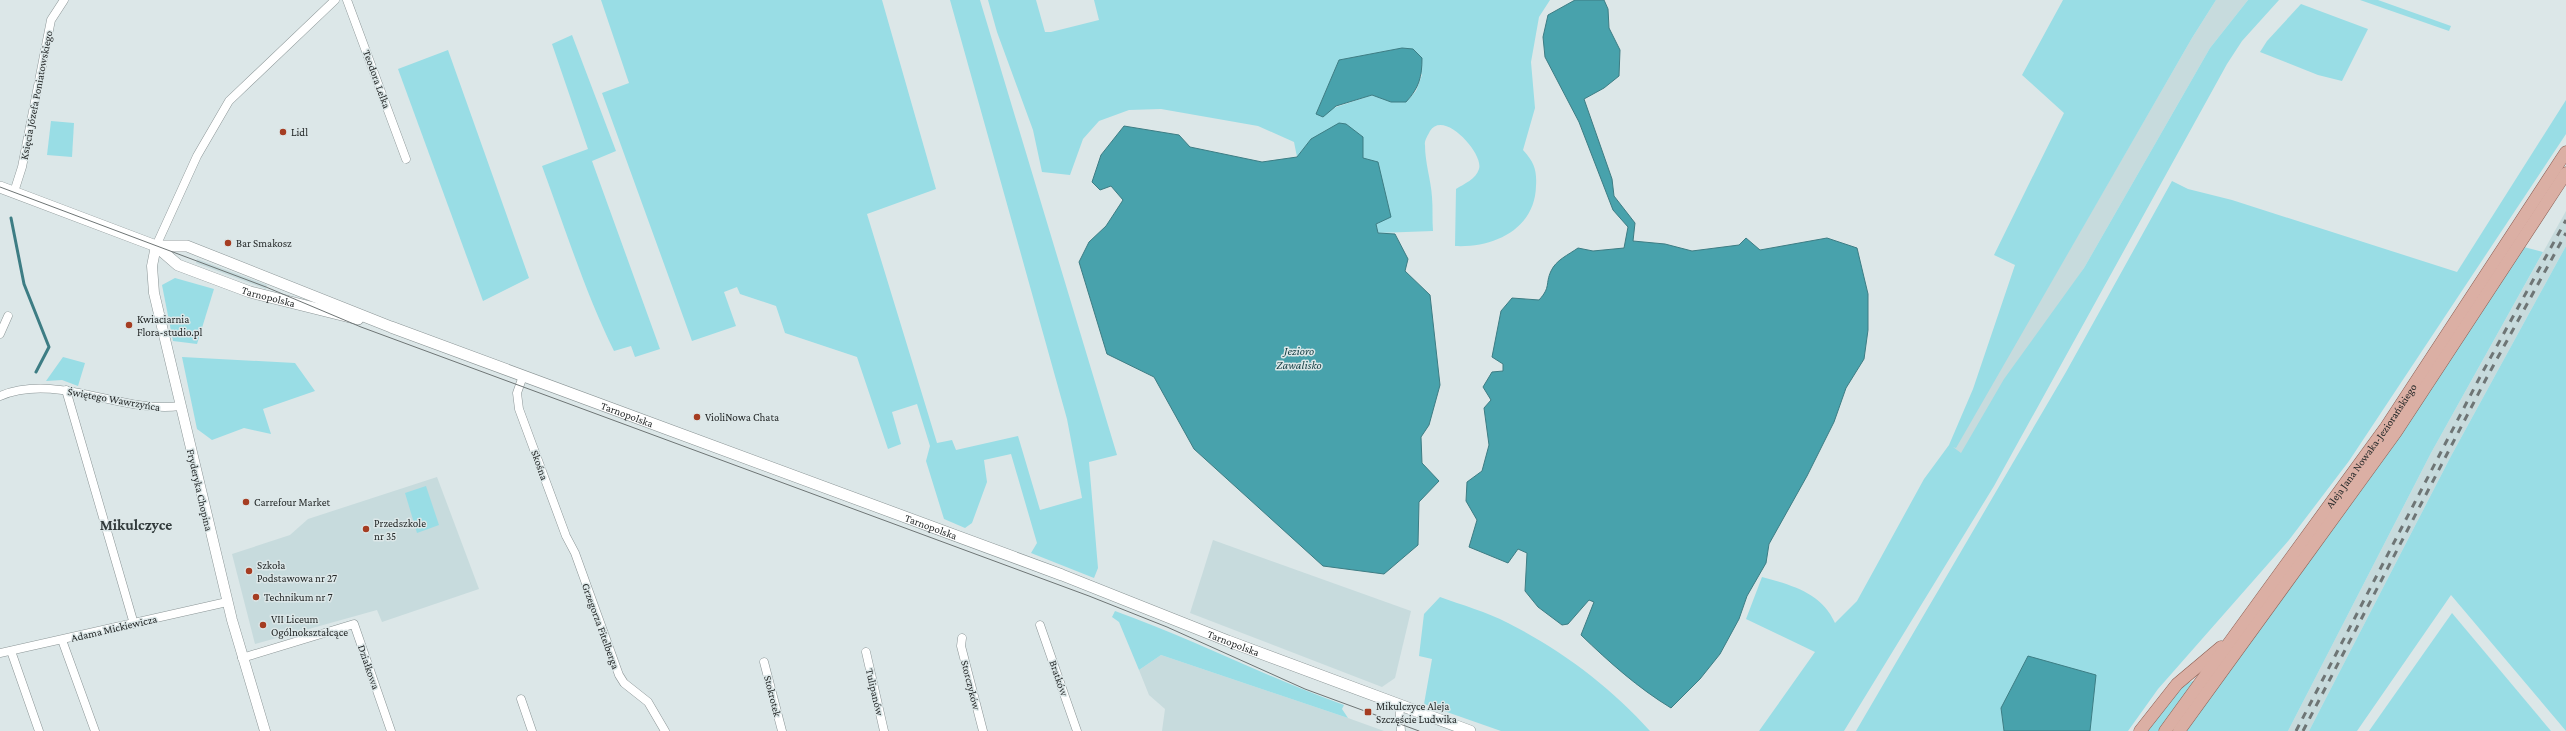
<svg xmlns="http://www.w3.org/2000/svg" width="2566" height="731" font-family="'Crimson Pro',serif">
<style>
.built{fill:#c7dbdd}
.green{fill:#99dde5;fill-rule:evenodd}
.water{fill:#48a2ac;stroke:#3d7d84}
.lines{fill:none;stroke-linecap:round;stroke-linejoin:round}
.stream{stroke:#3d7d84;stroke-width:3}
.minor-casing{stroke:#8b9596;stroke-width:9}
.tertiary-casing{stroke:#8b9596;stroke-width:11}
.secondary-casing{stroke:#8b9596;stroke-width:12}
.primary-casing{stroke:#8b5d51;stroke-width:13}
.minor{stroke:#fff;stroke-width:8}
.tertiary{stroke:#fff;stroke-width:10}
.secondary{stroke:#fff;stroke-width:11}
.primary{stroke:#dbafa4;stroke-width:12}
.tram{stroke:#6e7575;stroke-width:1}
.rail{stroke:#6e7575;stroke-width:3;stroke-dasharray:7 7;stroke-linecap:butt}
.poi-dot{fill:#a53d22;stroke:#dce7e8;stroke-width:1.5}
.labels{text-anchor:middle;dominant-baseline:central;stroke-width:3;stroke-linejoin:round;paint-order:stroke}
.street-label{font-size:11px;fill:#242828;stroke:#dce7e8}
.poi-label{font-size:11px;fill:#242828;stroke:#dce7e8;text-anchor:start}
.water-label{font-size:12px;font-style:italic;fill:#123c41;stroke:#dce7e8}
.district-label{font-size:15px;font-weight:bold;fill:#313a3b;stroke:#dce7e8}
</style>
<rect width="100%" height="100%" fill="#dce7e8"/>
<g class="built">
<polygon points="2216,0 2248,0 2210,48 2084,268 1782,731 1972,408 2047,289 2192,38"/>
<polygon points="2566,211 2566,246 2451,456 2309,731 2288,731 2431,453"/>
<polygon points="197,259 267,285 266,289 196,263"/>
<polygon points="437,477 479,589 382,622 377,610 255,644 232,554 290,535 308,519"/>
<polygon points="1213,540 1411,611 1395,678 1382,687 1190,613"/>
<polygon points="1161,655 1348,718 1384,731 1162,731 1165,709 1149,695 1139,670"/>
</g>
<g class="green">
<polygon points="601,0 882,0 936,189 867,214 937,443 952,440 956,450 1018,436 1040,510 1082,498 1067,419 950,0 980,0 1117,455 1089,462 1098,568 1094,578 1031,553 1037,543 1011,454 984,460 987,482 972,523 965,528 944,519 926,461 930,446 917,404 892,412 901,444 888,449 857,357 785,333 776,306 740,294 737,287 724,292 736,326 692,341 602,93 629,83"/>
<path d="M988 0H1036L1045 32H1051L1099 20 1094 0H1550L1539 17 1531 62 1535 108 1523 150C1534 162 1537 170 1536 186 1535 229 1494 248 1455 246L1456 189C1464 184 1476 179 1479 169 1484 154 1444 109 1430 131 1428 135 1424 141 1425 145 1425 163 1431 180 1432 197 1433 208 1432 220 1433 231L1378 233 1363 158 1311 139 1297 157 1294 142 1258 126 1161 109 1129 110 1099 121 1083 139 1070 175 1042 172 1033 130 997 32ZM1402 48 1422 75 1416 91 1406 102H1391L1372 95 1316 114 1339 60Z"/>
<path d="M2063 0H2216L2192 38 1956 448 1953 447 1961 453 2004 379 2084 268 2210 48 2248 0H2279L2242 41 2227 64 1994 486 1844 731H1759L1815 652 1746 619 1762 577C1792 585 1822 593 1835 623L1857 601 1924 479 1949 445 1973 389 2015 265 1994 255 2064 113 2022 75Z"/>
<polygon points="2360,0 2378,0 2451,26 2449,31"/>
<polygon points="2301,4 2368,29 2342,81 2318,75 2260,52 2267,41"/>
<path d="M572 35 616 151 592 161 660 349 635 357 631 346 614 351C585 292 565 228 542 166L588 149 552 44Z"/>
<polygon points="448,50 529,278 483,301 398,69"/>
<polygon points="2566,100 2566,134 2349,461 2289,540 2158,689 2128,731 2090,731 2095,675 2001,708 2004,731 1856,731 2066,372 2172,181 2188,189 2232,200 2457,272"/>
<polygon points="51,121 74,123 72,157 47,155"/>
<polygon points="2566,246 2566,731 2451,595 2357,731 2309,731 2451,456"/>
<polygon points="2524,247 2543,252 2431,453 2288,731 2186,731 2368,481"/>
<polygon points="175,278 214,289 197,344 173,341 162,285"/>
<polygon points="63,357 85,363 78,386 62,380 46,381"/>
<polygon points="182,357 295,363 315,391 263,409 271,434 244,428 212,440 197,429"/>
<polygon points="426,486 439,525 417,533 405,493"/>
<path d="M1440 597C1462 605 1487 612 1508 623 1560 649 1611 687 1650 731H1501L1424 704 1432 659 1419 656 1424 614Z"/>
<path d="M1115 611C1193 639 1266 677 1344 705L1342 709 1348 718 1161 655 1139 670 1119 622 1112 617Z"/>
<polygon points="2452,613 2551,731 2369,731"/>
<path d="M2196 680 2158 731H2146C2158 714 2174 685 2196 680Z"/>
</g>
<g class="water">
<path d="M1575 0H1604L1608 9 1609 28 1620 50 1619 76 1604 88 1584 99 1612 179 1614 196 1635 223 1633 241 1665 244 1692 251 1739 245 1746 238 1760 250 1827 238 1857 248 1868 294V330L1864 359 1846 388 1834 422 1807 476 1769 544 1766 563 1747 596 1739 619 1720 654 1700 679 1671 708C1638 688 1609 662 1581 635L1594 602 1589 600 1568 624 1562 625 1538 607 1525 591 1527 553 1518 549 1508 563 1469 547 1477 520 1466 501 1467 482 1482 471 1489 445 1484 408 1491 400 1483 387 1492 372 1503 371V364L1492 357 1501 311 1512 298 1539 300C1551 287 1545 284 1551 271 1556 260 1568 255 1578 248L1593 251 1624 248 1628 227 1613 210 1579 122 1545 57 1543 37 1548 15Z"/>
<path d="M1402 48 1413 49 1422 58C1422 77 1419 88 1406 102H1391L1372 95 1336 106 1323 117 1316 114 1339 60Z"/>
<polygon points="1339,123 1346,124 1363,137 1363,158 1378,162 1391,217 1376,224 1378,233 1395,234 1408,259 1405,271 1430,295 1440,385 1429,425 1421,437 1422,463 1439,481 1419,502 1418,545 1384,574 1323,566 1194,449 1154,377 1107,354 1079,262 1089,242 1106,226 1123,200 1111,186 1100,190 1092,182 1101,155 1124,126 1179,135 1190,147 1262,162 1297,157 1311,139"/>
<polygon points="2028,656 2096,675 2090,731 2004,731 2001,708"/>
</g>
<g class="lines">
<polyline class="stream" points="11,218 24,284 49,347 36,372"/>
<g class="minor-casing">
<g id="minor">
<polyline points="347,0 406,159"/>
<polyline points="14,192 22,167 51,20 64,0"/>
<polyline points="156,246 197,156 229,101 335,0"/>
<polyline points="0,334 8,316"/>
<polyline points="523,376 517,393 519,409 566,536 575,553 619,675 624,683 648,702 665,731"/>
<polyline points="66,390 134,624"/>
<path d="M0 396C57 372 122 414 180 406"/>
<polyline points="1040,625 1077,731"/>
<polyline points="962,638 961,646 983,731"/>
<polyline points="62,640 95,731"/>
<polyline points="11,651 39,731"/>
<polyline points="866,652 884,731"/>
<polyline points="0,653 227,602"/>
<polyline points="242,658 354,624 391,731"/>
<polyline points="764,662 782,731"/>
<polyline points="521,699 532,731"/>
<polyline points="1399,704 1401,731"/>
</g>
</g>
<g class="tertiary-casing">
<polyline id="tertiary" points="156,246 152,266 154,293 232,620 265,731"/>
</g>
<g class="secondary-casing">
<g id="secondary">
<path id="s1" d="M0 187 156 246H187L391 327 1062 575 1228 641 1470 731"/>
<path id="s2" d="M156 246 178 265 250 292 358 319"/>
</g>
</g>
<g class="primary-casing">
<g id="primary">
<polyline points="2140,731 2177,684 2221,647"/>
<path id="s3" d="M2165 731 2386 427 2566 152"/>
<polyline points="2179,731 2396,432 2566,173"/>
</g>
</g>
<use href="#minor" class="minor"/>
<use href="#tertiary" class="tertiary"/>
<use href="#secondary" class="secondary"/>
<use href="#primary" class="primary"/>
<polyline class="tram" points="0,187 266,287 361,327 1089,596 1167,627 1305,689 1419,731"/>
<g class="rail">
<polyline points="2296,731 2481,375 2566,220"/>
<polyline points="2303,731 2486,379 2566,233"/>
</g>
</g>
<g class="poi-dot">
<circle cx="283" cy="132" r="4"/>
<circle cx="228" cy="243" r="4"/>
<circle cx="129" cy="325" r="4"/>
<circle cx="697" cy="417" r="4"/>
<circle cx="246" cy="502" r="4"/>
<circle cx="366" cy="529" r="4"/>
<circle cx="249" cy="571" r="4"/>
<circle cx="256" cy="597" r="4"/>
<circle cx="263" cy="625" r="4"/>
<rect x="1364" y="708" width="8" height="8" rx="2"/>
</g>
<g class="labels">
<g class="street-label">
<text transform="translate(377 79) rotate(70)">Teodora Lelka</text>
<text transform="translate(36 95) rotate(-79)">Księcia Józefa Poniatowskiego</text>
<text stroke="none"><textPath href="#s2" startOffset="125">Tarnopolska</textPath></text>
<text transform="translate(114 399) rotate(10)">Świętego Wawrzyńca</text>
<text stroke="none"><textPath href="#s1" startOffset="669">Tarnopolska</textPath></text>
<text stroke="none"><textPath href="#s3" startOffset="352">Aleja Jana Nowaka-Jeziorańskiego</textPath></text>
<text transform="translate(540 465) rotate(70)">Skośna</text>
<text transform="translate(200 490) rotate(77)">Fryderyka Chopina</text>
<text stroke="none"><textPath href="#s1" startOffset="993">Tarnopolska</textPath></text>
<text transform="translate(601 626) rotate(70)">Grzegorza Fitelberga</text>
<text transform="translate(114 628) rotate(-13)">Adama Mickiewicza</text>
<text stroke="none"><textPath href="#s1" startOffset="1317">Tarnopolska</textPath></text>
<text transform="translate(369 667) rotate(71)">Działkowa</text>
<text transform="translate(1059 678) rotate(71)">Bratków</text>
<text transform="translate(971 685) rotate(76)">Storczyków</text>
<text transform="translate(875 692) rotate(77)">Tulipanów</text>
<text transform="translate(773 696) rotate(76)">Stokrotek</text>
</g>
<g class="poi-label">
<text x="291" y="132">Lidl</text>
<text x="236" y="243">Bar Smakosz</text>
<text x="137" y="319">Kwiaciarnia<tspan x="137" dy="13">Flora-studio.pl</tspan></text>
<text x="705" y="417">VioliNowa Chata</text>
<text x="254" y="502">Carrefour Market</text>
<text x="374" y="523">Przedszkole<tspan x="374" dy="13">nr 35</tspan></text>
<text x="257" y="565">Szkoła<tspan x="257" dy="13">Podstawowa nr 27</tspan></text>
<text x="264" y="597">Technikum nr 7</text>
<text x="271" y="619">VII Liceum<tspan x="271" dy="13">Ogólnokształcące</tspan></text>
<text x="1376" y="706">Mikulczyce Aleja<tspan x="1376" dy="13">Szczęście Ludwika</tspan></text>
</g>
<g class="water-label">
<text x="1299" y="351">Jezioro<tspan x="1299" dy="14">Zawalisko</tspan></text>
</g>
<g class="district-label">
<text x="136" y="525">Mikulczyce</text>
</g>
</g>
</svg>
